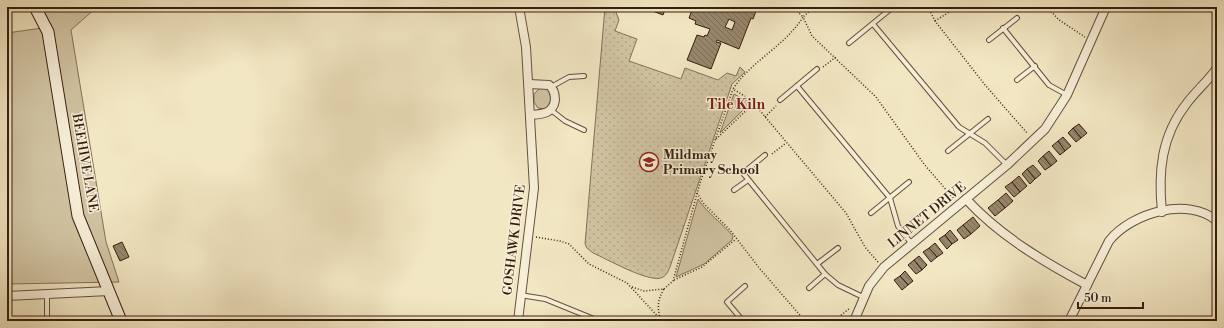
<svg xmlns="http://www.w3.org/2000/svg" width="1224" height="328" font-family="'Libre Bodoni',serif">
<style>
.green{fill:#d2c5a4;stroke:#84725a}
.park{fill:url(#park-dots);stroke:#84725a}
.building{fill:url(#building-back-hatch);stroke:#361e0f;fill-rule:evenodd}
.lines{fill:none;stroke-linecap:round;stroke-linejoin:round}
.lane-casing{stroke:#65503c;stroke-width:6}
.street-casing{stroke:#65503c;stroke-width:10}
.secondary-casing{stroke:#361e0f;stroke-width:13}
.path{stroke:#361e0f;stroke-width:1.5;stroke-dasharray:1 2;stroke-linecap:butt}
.lane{stroke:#f7efd8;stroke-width:4}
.street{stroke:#f7efd8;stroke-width:8}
.secondary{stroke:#f7efd8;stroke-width:11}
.labels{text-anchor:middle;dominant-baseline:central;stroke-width:3;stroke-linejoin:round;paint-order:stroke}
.poi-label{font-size:13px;font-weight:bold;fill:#361e0f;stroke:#f7efd8;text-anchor:start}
.street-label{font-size:13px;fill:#361e0f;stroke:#f7efd8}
.neighbourhood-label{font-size:14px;font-weight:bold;fill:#7a1f14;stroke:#f7efd8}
</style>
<defs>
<pattern id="park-dots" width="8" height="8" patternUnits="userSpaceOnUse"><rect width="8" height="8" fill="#d2c5a4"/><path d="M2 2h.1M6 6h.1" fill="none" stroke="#b5a98c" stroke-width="1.8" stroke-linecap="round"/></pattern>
<pattern id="building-back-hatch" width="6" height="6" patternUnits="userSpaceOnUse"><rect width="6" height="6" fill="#98876d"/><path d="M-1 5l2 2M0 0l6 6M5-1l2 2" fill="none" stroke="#7d6e58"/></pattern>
</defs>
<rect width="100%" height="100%" fill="#f2e7c3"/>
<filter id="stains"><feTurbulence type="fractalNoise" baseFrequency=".005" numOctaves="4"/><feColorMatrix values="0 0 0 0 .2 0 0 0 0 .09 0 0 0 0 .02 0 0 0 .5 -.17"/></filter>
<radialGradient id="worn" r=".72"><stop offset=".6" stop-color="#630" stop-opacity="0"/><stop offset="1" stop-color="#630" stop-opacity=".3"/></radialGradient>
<g class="green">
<polygon points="40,7 97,7 71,30 106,242 119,282 8,284 7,306 7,33 49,27"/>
<polygon points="540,88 547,88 551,94 550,105 545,109 538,108 534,102 534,94"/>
<polygon points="734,94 750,103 720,133"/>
<path d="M698 199C707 213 722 223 733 236L732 240 704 264 676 277Z"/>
</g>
<path class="park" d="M605 7H614L619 20 615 31 637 39 629 61 681 79 685 68 718 80 727 73 736 76 740 67 745 72 732 84 670 267C668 272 666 276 661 278 647 282 607 259 593 253L587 248 585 244Z"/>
<g class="building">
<polygon points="642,7 666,7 663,15"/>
<path d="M683 7H735L741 9 742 7H745L756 11 753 19 751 18 739 49 717 40 716 42 721 43 711 69 687 60 697 35 704 37 705 35 707 36 710 29 695 24 696 21 689 18 692 10ZM729 19 735 22 732 30 725 27Z"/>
<polygon points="1079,124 1087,133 1081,138 1073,128"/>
<polygon points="1073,128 1081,138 1076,142 1068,133"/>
<polygon points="1063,137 1071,146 1065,151 1058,141"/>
<polygon points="1058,141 1065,151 1060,155 1052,146"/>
<polygon points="1049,151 1057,161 1051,166 1043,156"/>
<polygon points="1043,156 1051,166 1045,170 1038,161"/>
<polygon points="1033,165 1041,174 1035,179 1027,169"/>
<polygon points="1027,169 1035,179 1030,184 1022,174"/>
<polygon points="1019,176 1027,186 1020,192 1012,182"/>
<polygon points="1012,182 1020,192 1014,197 1005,187"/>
<polygon points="1006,193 1013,201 1005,208 998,200"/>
<polygon points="998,200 1005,208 995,216 988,208"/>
<polygon points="973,217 980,226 971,234 963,225"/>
<polygon points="963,225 971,234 964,239 957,230"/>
<polygon points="950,230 958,240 952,244 945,235"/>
<polygon points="945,235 952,244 947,249 939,239"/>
<polygon points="122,242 129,257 120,261 113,246"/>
<polygon points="935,243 943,253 937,257 929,248"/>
<polygon points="929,248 937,257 931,262 923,252"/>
<polygon points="919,256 927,265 922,270 914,260"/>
<polygon points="914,260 922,270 916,274 908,265"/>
<polygon points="905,271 913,281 908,285 900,276"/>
<polygon points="900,276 908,285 902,290 894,280"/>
</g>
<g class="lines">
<g class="lane-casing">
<g id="lane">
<polyline points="873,24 959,127 985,143 1007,165"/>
<polyline points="1003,28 1049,85 1067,95"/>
<polyline points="989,40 1017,18"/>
<polyline points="849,43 893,7"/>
<polyline points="1017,80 1035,66"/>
<polyline points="797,86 890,198 898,226 911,243"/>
<polyline points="551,87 569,77 584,76"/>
<polyline points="780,100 817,69"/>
<polyline points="551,110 565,121 584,130"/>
<polyline points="948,151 988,119"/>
<polyline points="765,155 743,173 825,274 838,285 863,297"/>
<polyline points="734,190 748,180"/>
<polyline points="871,213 909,182"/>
<polyline points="817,264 838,248"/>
<polyline points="809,288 825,274"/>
<polyline points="47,294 47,321"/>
<polyline points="520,295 545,299 599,321"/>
<polyline points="743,321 727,302 745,286"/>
</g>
</g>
<g class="street-casing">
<g id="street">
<path d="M529 84 549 85C554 89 555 94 555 100 553 114 542 114 530 115"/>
<path d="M966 199C1000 236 1044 262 1087 285"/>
<path d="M1162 212C1158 172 1161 136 1187 103 1196 91 1208 81 1217 68"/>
<polyline points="7,296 109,291"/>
<polyline points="518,321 534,188 526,47 519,7"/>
<polyline points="854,321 869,286 884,267 1007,165 1045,129 1067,95 1106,7"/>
<path d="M1069 321 1109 241C1131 213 1188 196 1217 221"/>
<polyline points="1215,321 1217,319"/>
</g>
</g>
<g class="secondary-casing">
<polyline id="secondary" points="35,7 48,32 78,216 121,321"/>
</g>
<g class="path">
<polyline points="793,7 803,17 814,7"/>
<polyline points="928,7 935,21 985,85 1028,134"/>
<polyline points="1047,7 1059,20 1085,37"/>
<polyline points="935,21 957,7"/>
<polyline points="823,67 836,57"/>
<polyline points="765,117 776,106"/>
<polyline points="716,139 754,103"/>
<polyline points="772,154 786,143"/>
<polyline points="697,193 704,204 730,230 760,269 805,321"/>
<polyline points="536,237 560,241 569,244 589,264 627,283 662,321"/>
<path d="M878 262 865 247 846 213 751 100 733 89C751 61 785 46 803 17L812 36 876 97 924 164 954 199"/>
<polyline points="674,280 702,267 736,239"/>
<path d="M632 287 644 291 664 289C658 299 657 306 660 318"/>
<polyline points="664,289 673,281 700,183 733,89"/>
<polyline points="834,321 850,308"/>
</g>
<use href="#lane" class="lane"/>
<use href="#street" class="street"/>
<use href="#secondary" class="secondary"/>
</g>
<defs>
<g id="school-ring" transform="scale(1)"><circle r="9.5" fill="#f7efd8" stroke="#8f2418" stroke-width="1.5"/><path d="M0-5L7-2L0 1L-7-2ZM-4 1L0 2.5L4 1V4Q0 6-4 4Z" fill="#8f2418"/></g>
</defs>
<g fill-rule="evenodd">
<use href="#school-ring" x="649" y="162"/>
</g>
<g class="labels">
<g class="poi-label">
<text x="663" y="155">Mildmay<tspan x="663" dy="15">Primary School</tspan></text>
</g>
<g class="street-label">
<text transform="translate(85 163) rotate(80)">BEEHIVE LANE</text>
<text transform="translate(927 215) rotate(-39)">LINNET DRIVE</text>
<text transform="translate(514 240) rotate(-83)">GOSHAWK DRIVE</text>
</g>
<g class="neighbourhood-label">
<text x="736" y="105">Tile Kiln</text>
</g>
</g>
<rect width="1224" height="328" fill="none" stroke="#f2e7c3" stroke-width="24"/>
<rect x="8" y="8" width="1208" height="312" fill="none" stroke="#361e0f" stroke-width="2"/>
<rect x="12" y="12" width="1200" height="304" fill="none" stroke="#361e0f"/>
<path d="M1078 302v6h65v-6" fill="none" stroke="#361e0f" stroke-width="2"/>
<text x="1084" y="302" font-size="12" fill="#361e0f" stroke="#f7efd8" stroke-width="3" paint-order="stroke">50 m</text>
<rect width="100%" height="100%" filter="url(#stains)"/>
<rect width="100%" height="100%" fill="url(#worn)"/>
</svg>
